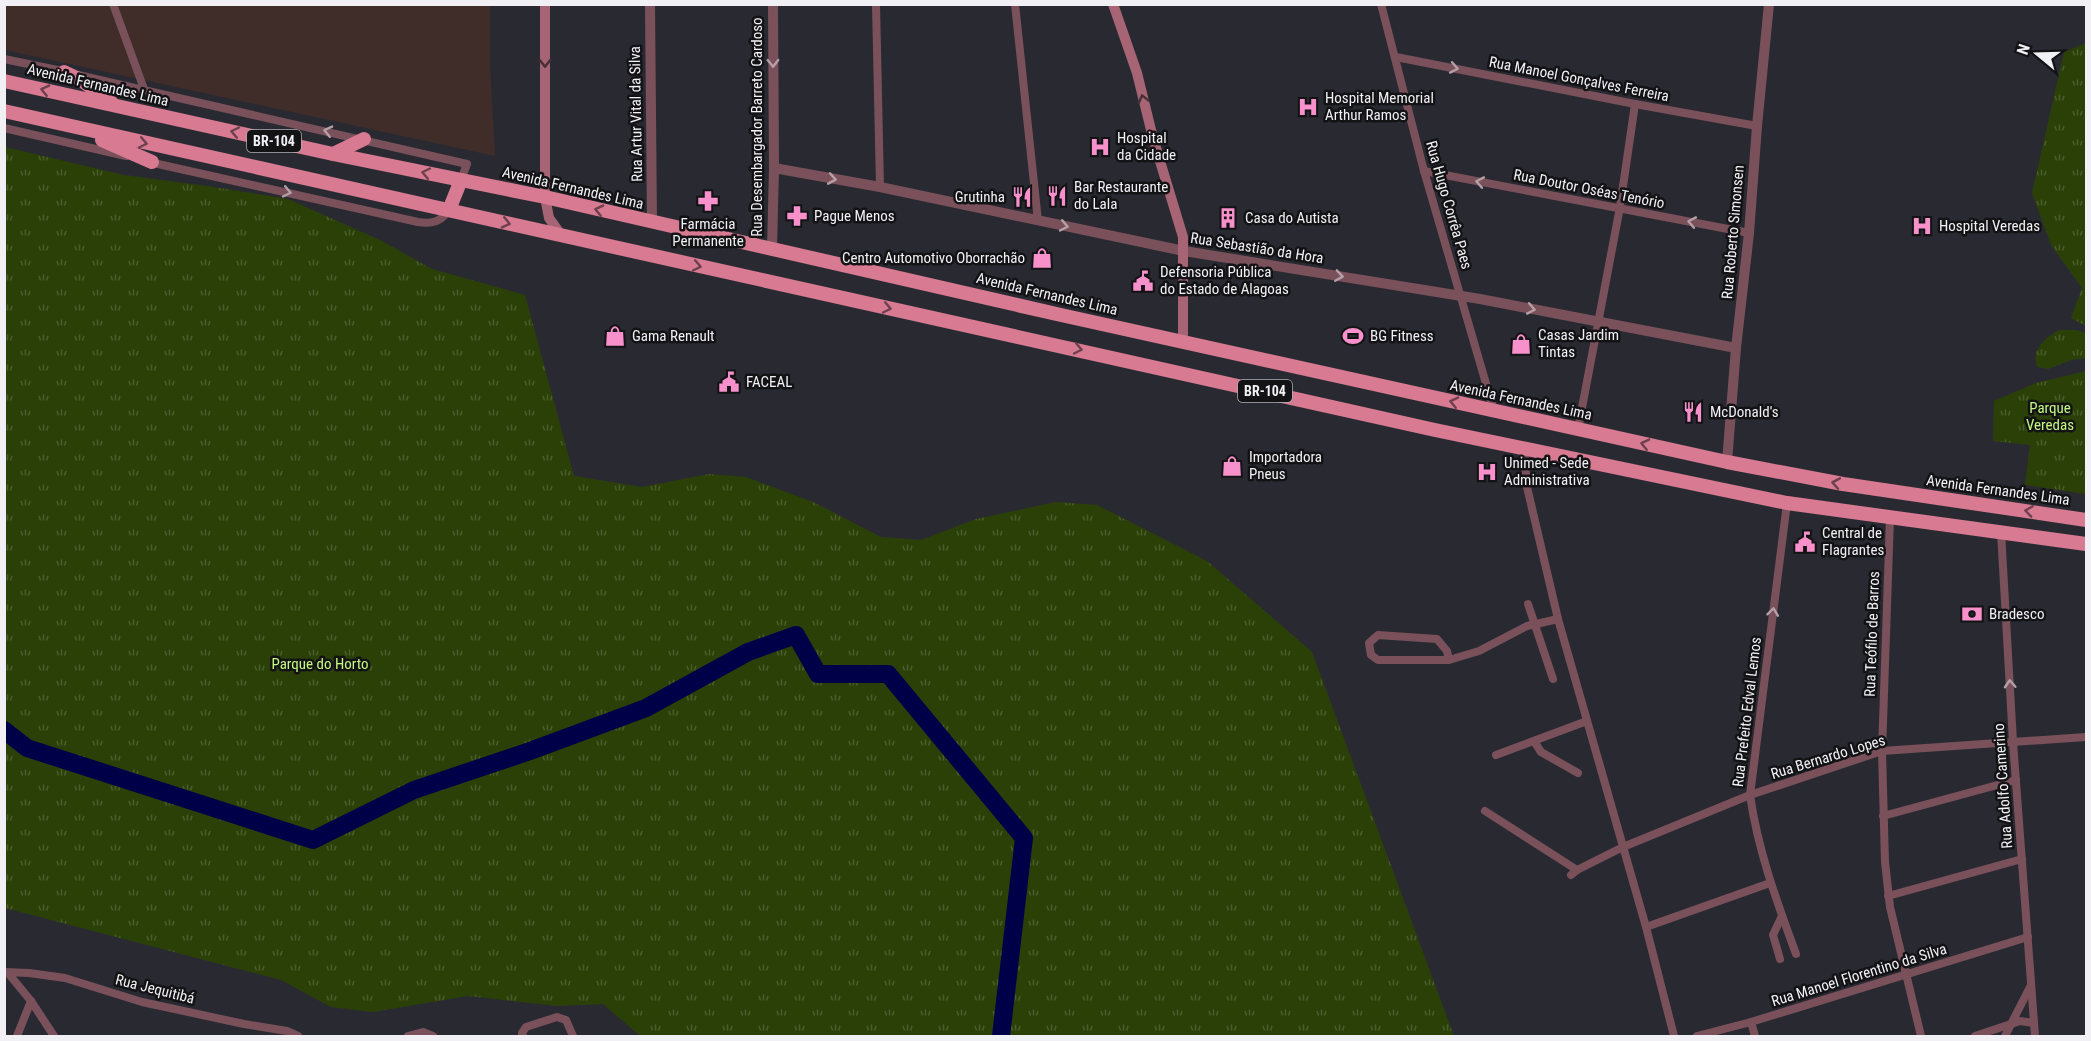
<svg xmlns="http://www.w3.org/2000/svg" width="2091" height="1041" font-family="'Roboto Condensed',sans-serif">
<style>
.commercial{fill:#402d2a}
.park{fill:url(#park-tufts)}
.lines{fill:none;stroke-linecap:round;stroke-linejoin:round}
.river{stroke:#000048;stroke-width:18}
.minor{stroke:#7a515b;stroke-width:8}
.tertiary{stroke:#7a515b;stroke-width:10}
.secondary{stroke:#a66475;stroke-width:10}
.trunk{stroke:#d87a92;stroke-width:14}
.oneway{stroke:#462f37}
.oneway2{stroke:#b5a0a8}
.oneway3{stroke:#6c414e}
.labels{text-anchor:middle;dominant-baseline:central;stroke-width:5;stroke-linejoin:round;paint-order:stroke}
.shield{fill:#131316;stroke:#aeaeb2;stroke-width:1.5}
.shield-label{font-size:14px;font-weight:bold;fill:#f0f0f5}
.street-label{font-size:15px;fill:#f0f0f5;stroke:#131316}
.poi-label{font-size:15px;fill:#f0f0f5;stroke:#131316;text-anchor:start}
.park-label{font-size:15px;fill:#c4f880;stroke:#131316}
</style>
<defs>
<pattern id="park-tufts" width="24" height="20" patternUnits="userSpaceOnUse" patternTransform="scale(1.5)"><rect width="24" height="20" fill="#2b4007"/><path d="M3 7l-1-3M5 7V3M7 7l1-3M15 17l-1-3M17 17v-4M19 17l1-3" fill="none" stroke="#4a5c2c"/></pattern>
</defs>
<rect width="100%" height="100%" fill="#292a31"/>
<polygon class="commercial" points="5,5 490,5 490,66 495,156 5,50"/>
<g class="park">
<polygon points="2086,43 2086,326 2071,318 2082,288 2051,245 2032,193 2064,52"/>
<polygon points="5,147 124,175 207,186 288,199 382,241 432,269 525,295 574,476 642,487 709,474 746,477 813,502 881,537 921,540 976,519 1056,502 1097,505 1207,561 1312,652 1454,1036 640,1036 603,1004 557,1006 468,996 373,1012 331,1007 281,980 5,908"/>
<path d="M2059 330H2076L2086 333V358L2071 360 2048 369 2038 367C2029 351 2046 337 2059 330Z"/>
<polygon points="2086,371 2086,494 2025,485 2030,445 1993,441 1994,401 2036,383"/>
</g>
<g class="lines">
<polyline class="river" points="4,730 27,748 313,840 414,790 530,751 646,708 748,652 796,635 818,674 888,674 1024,838 1001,1036"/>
<g class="minor">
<polyline points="113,4 144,89"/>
<polyline points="876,4 880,187"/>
<polyline points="1015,4 1038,221"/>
<polyline points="1381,4 1424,171 1494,411"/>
<polyline points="1396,57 1635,104 1757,126"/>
<polyline points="4,59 67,72"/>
<polyline points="78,75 467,164 461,180"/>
<polyline points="4,128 126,156"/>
<path d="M149 162 418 222C432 224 441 222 449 210"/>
<polyline points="1424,171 1749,233"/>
<polyline points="1578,429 1620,207 1635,104"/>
<polyline points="1524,448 1527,487 1558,619 1646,927 1674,1036"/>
<path d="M1787 503 1750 795C1758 851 1777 902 1796 954"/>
<polyline points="1890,518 1882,751 1885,862 1890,907 1921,1036"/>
<polyline points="2001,532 2013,742 2035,1036"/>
<polyline points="1528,604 1553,679"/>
<polyline points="1449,660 1447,651 1437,639 1378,635 1369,643 1371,655 1378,660 1449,660 1479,651 1527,626 1558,619"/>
<polyline points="1534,741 1541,752 1578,773"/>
<polyline points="1496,755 1587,721"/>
<polyline points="1485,811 1577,870"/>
<polyline points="1883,816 2016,780"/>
<polyline points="1571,875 1577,870 1623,847 1750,795 1882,751 2086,737"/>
<polyline points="1888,896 2022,859"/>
<polyline points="1646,927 1770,883"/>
<polyline points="1780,959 1773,935 1782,916"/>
<polyline points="4,972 29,973 65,978 142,1002 244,1024 287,1031 298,1036"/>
<polyline points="8,973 31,1001 54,1036"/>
<polyline points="1751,1022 1755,1036"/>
<polyline points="17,1036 31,1001"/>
<polyline points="408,1036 423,1032 433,1036"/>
<polyline points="523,1036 522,1033 526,1027 557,1017 566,1020 573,1036"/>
<polyline points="1697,1036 1751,1022 2028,937"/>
<polyline points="1975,1036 2020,1021 2034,1023"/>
<polyline points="2005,1036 2030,987"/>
</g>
<g class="tertiary">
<polyline points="650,4 652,223"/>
<polyline points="774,168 880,187 1184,251 1480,299 1736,348"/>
<polyline points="772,250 774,168 773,4"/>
<polyline points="1727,462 1736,348 1749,233 1757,126 1769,4"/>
</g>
<g class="secondary">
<polyline points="545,4 545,197 549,218 562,236"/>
<polyline points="1113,4 1137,73 1153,138 1183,237 1183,341"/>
</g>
<g class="trunk">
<polyline points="64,72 81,80 112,103"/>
<polyline points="4,81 333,154 545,197 1061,315 1727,462 1843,484 2086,520"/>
<polyline points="4,111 1435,430 1787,503 2086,544"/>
<polyline points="102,140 152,162"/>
<polyline points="333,154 364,139"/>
<polyline points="449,210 461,180"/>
</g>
</g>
<defs><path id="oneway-chevron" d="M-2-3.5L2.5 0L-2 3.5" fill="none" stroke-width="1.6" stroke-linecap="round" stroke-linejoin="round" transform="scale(1.5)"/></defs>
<g class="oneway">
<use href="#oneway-chevron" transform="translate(545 63) rotate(90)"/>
<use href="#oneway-chevron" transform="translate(1143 99) rotate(-104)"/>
</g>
<g class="oneway2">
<use href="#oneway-chevron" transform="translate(773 63) rotate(89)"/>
<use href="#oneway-chevron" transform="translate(1454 68) rotate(11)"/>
<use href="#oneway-chevron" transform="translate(328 131) rotate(-167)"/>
<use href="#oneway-chevron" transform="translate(832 179) rotate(10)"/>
<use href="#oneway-chevron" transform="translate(1480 182) rotate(-169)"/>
<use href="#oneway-chevron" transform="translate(287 192) rotate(12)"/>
<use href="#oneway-chevron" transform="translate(1692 222) rotate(-169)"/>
<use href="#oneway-chevron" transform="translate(1064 226) rotate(12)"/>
<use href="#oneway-chevron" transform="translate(1339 276) rotate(9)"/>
<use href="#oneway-chevron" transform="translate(1531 309) rotate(11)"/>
<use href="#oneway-chevron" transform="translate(1773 612) rotate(-83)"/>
<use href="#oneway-chevron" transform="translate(2010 684) rotate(-93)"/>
</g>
<g class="oneway3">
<use href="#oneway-chevron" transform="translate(45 90) rotate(-167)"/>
<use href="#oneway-chevron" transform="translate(235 132) rotate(-168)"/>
<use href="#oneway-chevron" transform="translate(143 143) rotate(12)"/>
<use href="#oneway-chevron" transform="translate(426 173) rotate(-168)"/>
<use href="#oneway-chevron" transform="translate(599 210) rotate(-167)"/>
<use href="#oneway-chevron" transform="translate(506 223) rotate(13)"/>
<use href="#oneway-chevron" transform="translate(697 266) rotate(12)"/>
<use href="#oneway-chevron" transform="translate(887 308) rotate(12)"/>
<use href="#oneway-chevron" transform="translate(1078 349) rotate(12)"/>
<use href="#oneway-chevron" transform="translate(1454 402) rotate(-167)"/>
<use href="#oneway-chevron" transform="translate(1645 444) rotate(-167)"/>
<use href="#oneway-chevron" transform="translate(1836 483) rotate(-170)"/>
<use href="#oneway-chevron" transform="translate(2029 511) rotate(-172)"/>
</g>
<defs>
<g id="hospital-bare" transform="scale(1.62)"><path d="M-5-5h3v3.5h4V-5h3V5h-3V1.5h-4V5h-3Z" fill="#f890cc" stroke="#131316" stroke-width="2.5" paint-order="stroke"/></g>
<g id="restaurant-bare" transform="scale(1.62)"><path d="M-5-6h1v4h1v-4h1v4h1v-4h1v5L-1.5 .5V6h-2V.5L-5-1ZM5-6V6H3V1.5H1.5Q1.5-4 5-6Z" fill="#f890cc" stroke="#131316" stroke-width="2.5" paint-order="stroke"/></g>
<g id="pharmacy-bare" transform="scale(1.62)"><path d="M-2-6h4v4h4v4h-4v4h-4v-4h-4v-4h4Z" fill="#f890cc" stroke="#131316" stroke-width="2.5" paint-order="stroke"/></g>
<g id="building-bare" transform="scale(1.62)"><path d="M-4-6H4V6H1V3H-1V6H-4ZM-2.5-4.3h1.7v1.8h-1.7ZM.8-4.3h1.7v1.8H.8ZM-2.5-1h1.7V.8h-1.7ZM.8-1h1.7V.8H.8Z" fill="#f890cc" stroke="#131316" stroke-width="2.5" paint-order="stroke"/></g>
<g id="shop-bare" transform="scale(1.62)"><path d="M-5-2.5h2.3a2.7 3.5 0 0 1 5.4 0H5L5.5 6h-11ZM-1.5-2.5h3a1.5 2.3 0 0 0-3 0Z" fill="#f890cc" stroke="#131316" stroke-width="2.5" paint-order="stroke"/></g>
<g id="civic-bare" transform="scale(1.62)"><path d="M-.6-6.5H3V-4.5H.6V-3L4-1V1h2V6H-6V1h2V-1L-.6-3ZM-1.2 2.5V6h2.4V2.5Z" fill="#f890cc" stroke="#131316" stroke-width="2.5" paint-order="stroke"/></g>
<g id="stadium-bare" transform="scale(1.62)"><path d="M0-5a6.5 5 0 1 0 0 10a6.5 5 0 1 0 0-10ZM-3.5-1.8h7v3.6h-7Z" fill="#f890cc" stroke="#131316" stroke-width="2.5" paint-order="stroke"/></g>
<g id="bank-bare" transform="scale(1.62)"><path d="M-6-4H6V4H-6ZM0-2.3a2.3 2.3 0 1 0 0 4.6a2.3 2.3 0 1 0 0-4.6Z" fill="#f890cc" stroke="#131316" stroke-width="2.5" paint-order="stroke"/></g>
</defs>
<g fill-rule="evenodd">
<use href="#hospital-bare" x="1308" y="107"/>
<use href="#hospital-bare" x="1100" y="147"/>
<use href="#restaurant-bare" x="1057" y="196"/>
<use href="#restaurant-bare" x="1022" y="197"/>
<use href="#pharmacy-bare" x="708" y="201"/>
<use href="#pharmacy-bare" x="797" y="216"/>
<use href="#building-bare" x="1228" y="218"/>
<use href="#hospital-bare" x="1922" y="226"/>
<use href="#shop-bare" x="1042" y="258"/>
<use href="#civic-bare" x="1143" y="281"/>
<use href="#shop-bare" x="615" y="336"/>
<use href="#stadium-bare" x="1353" y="336"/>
<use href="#shop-bare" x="1521" y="344"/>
<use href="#civic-bare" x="729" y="382"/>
<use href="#restaurant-bare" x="1693" y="412"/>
<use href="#shop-bare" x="1232" y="466"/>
<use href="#hospital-bare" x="1487" y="472"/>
<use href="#civic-bare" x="1805" y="542"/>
<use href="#bank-bare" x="1972" y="614"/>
</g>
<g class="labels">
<g class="shield">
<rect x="247" y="130" width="54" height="22" rx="4.5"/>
<rect x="1238" y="380" width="54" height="22" rx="4.5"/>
</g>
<g class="shield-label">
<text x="274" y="141">BR-104</text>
<text x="1265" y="391">BR-104</text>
</g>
<g class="street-label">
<text transform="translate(1579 79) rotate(11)">Rua Manoel Gonçalves Ferreira</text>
<text transform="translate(98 85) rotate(13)">Avenida Fernandes Lima</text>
<text transform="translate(636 114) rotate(-91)">Rua Artur Vital da Silva</text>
<text transform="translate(757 127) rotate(-90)">Rua Desembargador Barreto Cardoso</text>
<text transform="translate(573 188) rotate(13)">Avenida Fernandes Lima</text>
<text transform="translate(1589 189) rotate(11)">Rua Doutor Oséas Tenório</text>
<text transform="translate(1449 205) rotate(74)">Rua Hugo Corrêa Paes</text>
<text transform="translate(1733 232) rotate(-85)">Rua Roberto Simonsen</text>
<text transform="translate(1257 248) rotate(9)">Rua Sebastião da Hora</text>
<text transform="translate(1047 294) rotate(13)">Avenida Fernandes Lima</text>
<text transform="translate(1521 400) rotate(12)">Avenida Fernandes Lima</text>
<text transform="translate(1998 490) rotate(8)">Avenida Fernandes Lima</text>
<text transform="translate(1872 634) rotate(-88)">Rua Teófilo de Barros</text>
<text transform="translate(1747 712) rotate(-83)">Rua Prefeito Edval Lemos</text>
<text transform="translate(1828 757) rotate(-17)">Rua Bernardo Lopes</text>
<text transform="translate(2003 786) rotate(-94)">Rua Adolfo Camerino</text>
<text transform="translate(1859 975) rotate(-17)">Rua Manoel Florentino da Silva</text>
<text transform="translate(155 989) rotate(14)">Rua Jequitibá</text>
</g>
<g class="poi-label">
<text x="1325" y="98">Hospital Memorial<tspan x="1325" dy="17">Arthur Ramos</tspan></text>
<text x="1117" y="138">Hospital<tspan x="1117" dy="17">da Cidade</tspan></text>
<text x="1074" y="187">Bar Restaurante<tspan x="1074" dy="17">do Lala</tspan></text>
<text x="1005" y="197" text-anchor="end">Grutinha</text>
<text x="814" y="216">Pague Menos</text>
<text x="1245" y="218">Casa do Autista</text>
<text x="708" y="224" text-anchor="middle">Farmácia<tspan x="708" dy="17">Permanente</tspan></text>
<text x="1939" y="226">Hospital Veredas</text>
<text x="1025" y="258" text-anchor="end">Centro Automotivo Oborrachão</text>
<text x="1160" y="272">Defensoria Pública<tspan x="1160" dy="17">do Estado de Alagoas</tspan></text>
<text x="1538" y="335">Casas Jardim<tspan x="1538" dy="17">Tintas</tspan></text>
<text x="632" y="336">Gama Renault</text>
<text x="1370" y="336">BG Fitness</text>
<text x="746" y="382">FACEAL</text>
<text x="1710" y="412">McDonald's</text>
<text x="1249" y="457">Importadora<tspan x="1249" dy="17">Pneus</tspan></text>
<text x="1504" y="463">Unimed - Sede<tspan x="1504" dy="17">Administrativa</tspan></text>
<text x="1822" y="533">Central de<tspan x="1822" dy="17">Flagrantes</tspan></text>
<text x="1989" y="614">Bradesco</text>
</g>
<g class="park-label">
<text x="2050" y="408">Parque<tspan x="2050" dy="17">Veredas</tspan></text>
<text x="320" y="664">Parque do Horto</text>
</g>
</g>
<rect width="2091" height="1041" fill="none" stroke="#f0f0f5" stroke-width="12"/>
<g transform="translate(2037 54) rotate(289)" stroke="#131316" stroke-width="4.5" paint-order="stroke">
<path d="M0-4.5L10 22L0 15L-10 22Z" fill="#f0f0f5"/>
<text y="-9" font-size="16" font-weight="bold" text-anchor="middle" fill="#f0f0f5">N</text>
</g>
</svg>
